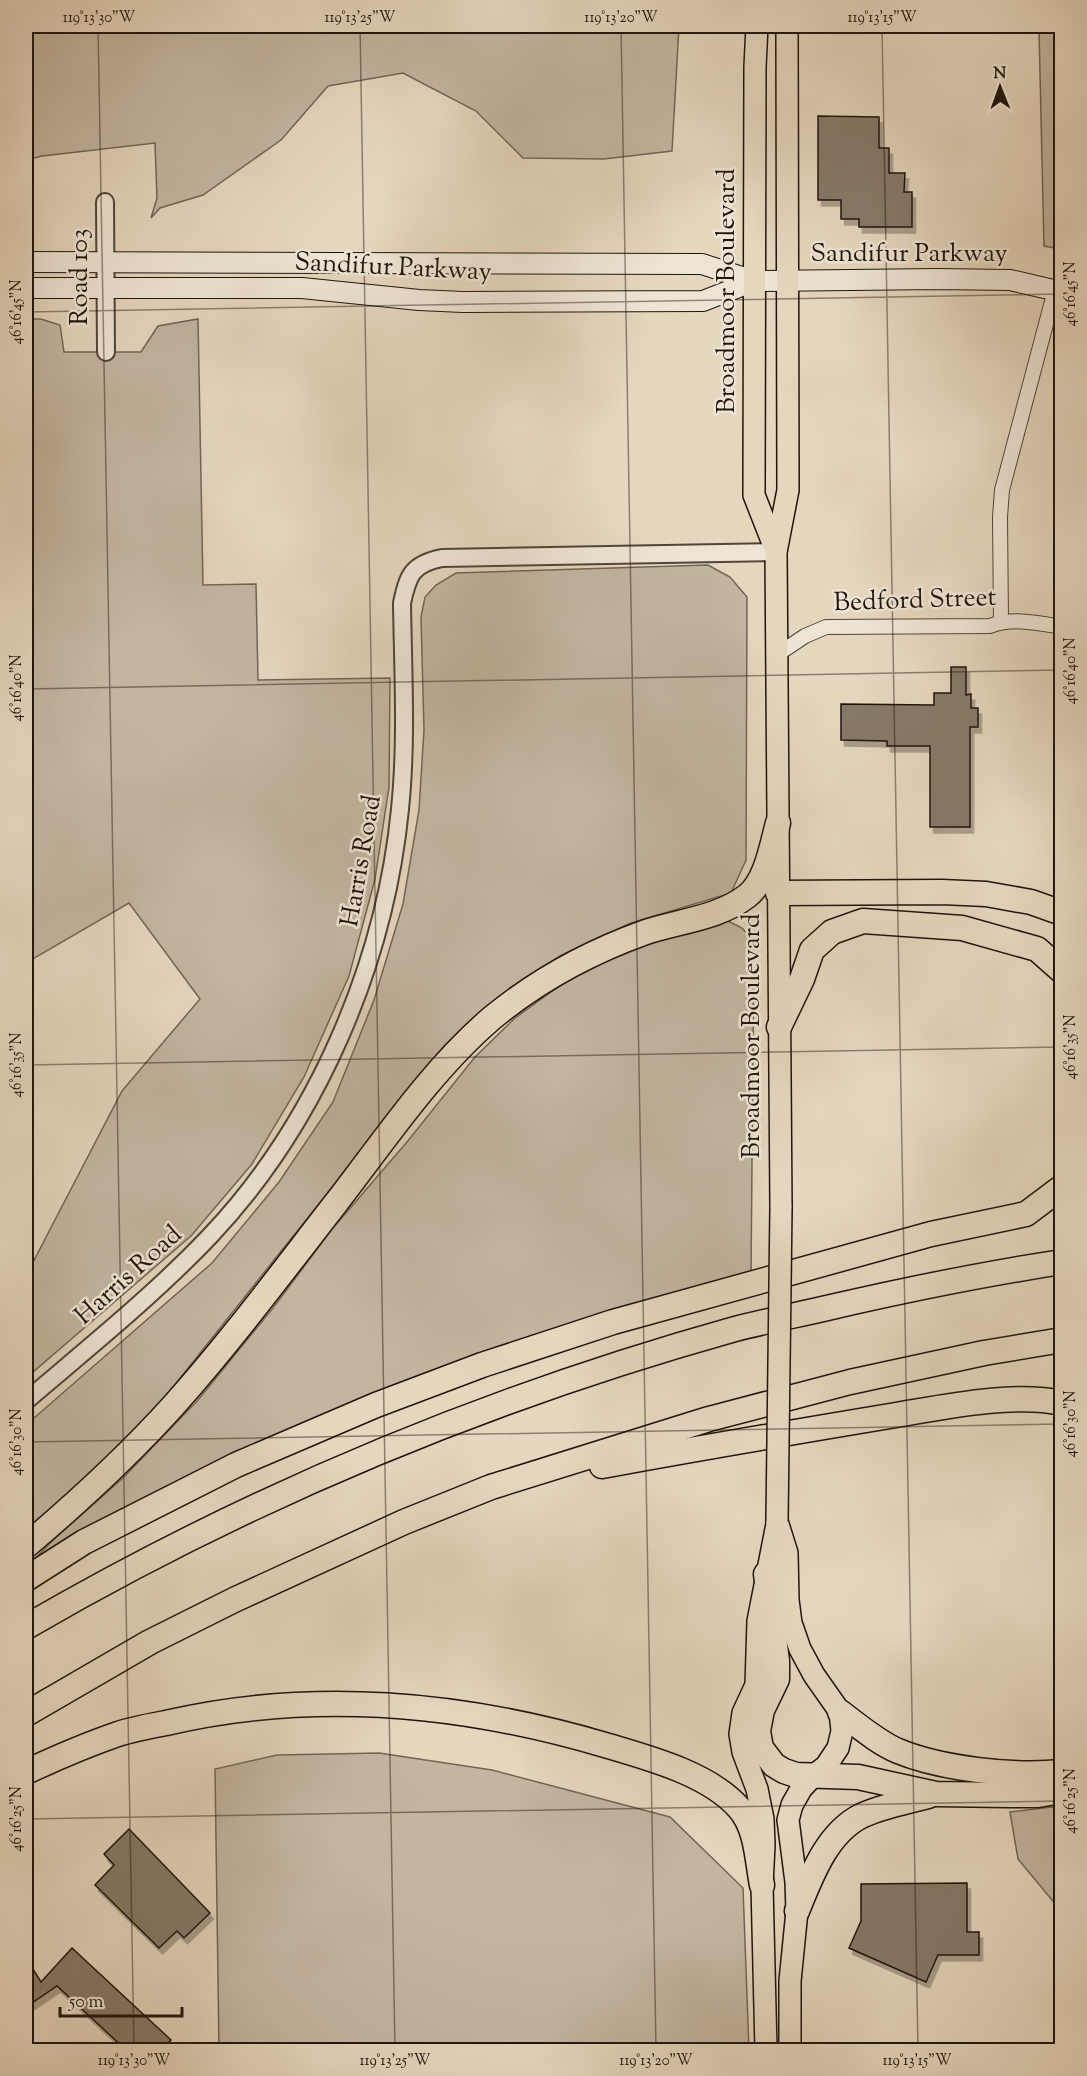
<svg xmlns="http://www.w3.org/2000/svg" width="1087" height="2076" font-family="'Sorts Mill Goudy',serif">
<style>
.green{fill:#c3b5a0;stroke:#716556;stroke-width:1.5}
.building{fill:#867968;stroke:#1f150b;stroke-width:1.5;filter:url(#shadow)}
.lines{fill:none;stroke-linecap:round;stroke-linejoin:round}
.minor-casing{stroke:#504538;stroke-width:16}
.tertiary-casing{stroke:#504538;stroke-width:20}
.secondary-casing{stroke:#1f150b;stroke-width:22}
.primary-casing{stroke:#1f150b;stroke-width:24}
.motorway-casing{stroke:#1f150b;stroke-width:27}
.minor{stroke:#eee4d5;stroke-width:14}
.tertiary{stroke:#eee4d5;stroke-width:16}
.secondary{stroke:#eee4d5;stroke-width:20}
.primary{stroke:#e5d6be;stroke-width:21}
.motorway{stroke:#e5d6be;stroke-width:24}
.primary-bridge-casing{stroke:#1f150b;stroke-width:24;stroke-linecap:butt}
.primary-bridge{stroke:#e5d6be;stroke-width:21}
.ticks{fill:none;stroke:#1f150b;stroke-width:1.5;stroke-opacity:0.45}
.labels{text-anchor:middle;dominant-baseline:central;stroke-width:5;stroke-linejoin:round;paint-order:stroke}
.street-label{font-size:26px;fill:#1f150b;stroke:#eee4d5}
.neatline{fill:none;stroke:#1f150b;stroke-width:2}
.ticks-label{font-size:15px;text-anchor:middle;fill:#1f150b}
</style>
<defs>
<filter id="shadow"><feDropShadow dx="3.5" dy="6" stdDeviation="0" flood-color="#0004"/></filter>
</defs>
<rect width="100%" height="100%" fill="#e5d6be"/>
<filter id="stains"><feTurbulence type="fractalNoise" baseFrequency=".00333" numOctaves="4"/><feColorMatrix values="0 0 0 0 .2 0 0 0 0 .09 0 0 0 0 .02 0 0 0 .5 -.17"/></filter>
<radialGradient id="worn" r=".72"><stop offset=".6" stop-color="#630" stop-opacity="0"/><stop offset="1" stop-color="#630" stop-opacity=".3"/></radialGradient>
<g class="green">
<polygon points="26,26 679,26 672,151 604,159 523,158 476,111 403,73 328,86 281,140 203,195 160,208 151,218 157,198 155,143 42,156 26,160"/>
<polygon points="1039,30 1061,30 1061,249 1044,246"/>
<polygon points="26,319 41,319 60,325 64,352 141,352 158,326 198,319 203,585 256,584 258,680 390,678 389,787 375,879 349,976 304,1077 252,1164 191,1236 26,1378 26,1264 31,1266 122,1091 200,999 129,903 36,957 26,965"/>
<polygon points="708,565 730,577 747,597 746,860 731,893 631,923 560,956 502,995 445,1045 150,1416 47,1515 26,1531 26,1425 212,1263 279,1182 333,1102 374,1000 403,904 419,810 424,730 421,617 425,597 436,585 456,573"/>
<polygon points="728,921 742,928 754,941 751,1275 583,1322 26,1568 53,1540 123,1478 198,1400 273,1308 333,1228 407,1142 475,1057 515,1018 562,984 609,957 668,936"/>
<polygon points="379,1753 492,1770 670,1817 743,1888 749,2050 219,2050 215,1769 277,1755"/>
<polygon points="1061,1806 1062,1806 1061,1911 1018,1859 1010,1812"/>
</g>
<g class="building">
<polygon points="818,116 879,117 879,148 889,148 889,173 905,173 904,192 912,192 912,227 859,227 859,219 841,219 841,200 818,200"/>
<polygon points="951,667 966,667 966,695 971,694 971,708 978,708 978,727 970,727 970,827 930,827 930,746 887,746 887,741 841,740 841,704 934,705 934,693 951,693"/>
<polygon points="129,1829 210,1913 184,1938 177,1931 159,1948 95,1885 114,1865 104,1854"/>
<polygon points="967,1883 967,1932 979,1932 979,1955 938,1955 926,1982 849,1948 861,1921 861,1884"/>
<polygon points="72,1948 171,2040 161,2050 126,2050 57,1986 26,2007 26,1958 41,1982"/>
</g>
<g class="lines">
<g class="minor-casing">
<g id="minor">
<polyline points="1001,621 1000,517 1002,490 1055,290"/>
<path d="M778 654 805 636 826 627 990 626C1013 617 1038 623 1062 627"/>
</g>
</g>
<g class="tertiary-casing">
<g id="tertiary">
<polyline points="105,202 106,352"/>
<path d="M26 1401C88 1348 153 1296 210 1236 317 1123 385 963 400 809 407 741 403 672 402 603 408 575 412 564 442 558L776 552"/>
</g>
</g>
<g class="secondary-casing">
<g id="secondary">
<polyline points="26,262 702,264 754,281 938,279 1010,280 1062,292"/>
<polyline points="26,288 302,288 419,300 463,302 703,301 754,281"/>
</g>
</g>
<g class="primary-casing">
<g id="primary">
<polyline points="757,26 755,67 754,495 776,551"/>
<polyline points="781,1207 776,552 788,490 787,26"/>
<polyline points="777,1521 787,1553 788,1600 791,1623 800,1649 814,1675 840,1712 842,1731 838,1748 826,1766 813,1776 801,1789 792,1805 788,1820 796,1882 797,1911 790,1981 790,2050"/>
<polyline points="766,2050 762,1885 764,1845 763,1819 757,1789 743,1752 740,1734 743,1713 756,1685 758,1621 777,1524"/>
</g>
</g>
<g class="motorway-casing">
<g id="motorway">
<polyline points="778,893 942,892 986,894 1031,902 1062,913"/>
<polyline points="779,1027 802,979 812,950 832,932 863,921 962,928 1037,949 1062,971"/>
<path d="M602 1466C698 1448 794 1432 890 1416 940 1408 1011 1392 1062 1403"/>
<path d="M26 1546C78 1502 128 1456 174 1405 231 1341 283 1271 336 1203 384 1141 432 1069 492 1018 538 980 590 952 646 932 679 921 719 918 747 896 766 882 772 845 778 823"/>
<polyline points="766,1574 777,1661 777,1679 762,1710 758,1731 761,1748 774,1765 784,1771 796,1775 858,1777 936,1794 1008,1795 1038,1795 1062,1791"/>
<polyline points="26,1579 84,1542 236,1465 376,1405 482,1365 613,1322 931,1234 1026,1214 1062,1187"/>
<path d="M26 1627C248 1498 488 1398 735 1329 766 1321 797 1315 827 1308 905 1290 983 1274 1062 1262"/>
<path d="M840 1712C859 1726 877 1742 898 1751 942 1769 1014 1777 1062 1772"/>
<polyline points="26,1714 150,1642 234,1600 404,1522 491,1487 709,1419 850,1382 984,1353 1062,1340"/>
<path d="M26 1772C56 1758 86 1745 118 1734 133 1729 150 1726 166 1723 312 1689 463 1703 605 1745 648 1758 708 1773 739 1808 757 1828 757 1860 762 1885"/>
<path d="M797 1911C811 1877 826 1834 861 1816 882 1806 906 1802 928 1796"/>
</g>
</g>
<use href="#minor" class="minor"/>
<use href="#tertiary" class="tertiary"/>
<use href="#secondary" class="secondary"/>
<use href="#primary" class="primary"/>
<use href="#motorway" class="motorway"/>
<g class="primary-bridge-casing">
<polyline id="primary-bridge" points="777,1521 781,1207"/>
</g>
<use href="#primary-bridge" class="primary-bridge"/>
</g>
<path class="ticks" d="M98 26 134 2050M360 26 395 2050M621 26 656 2050M882 26 918 2050M26 312 1062 294M26 689 1062 670M26 1065 1062 1047M26 1442 1062 1424M26 1819 1062 1801"/>
<g class="labels">
<g class="street-label">
<text x="909" y="254">Sandifur Parkway</text>
<text transform="translate(393 268) rotate(3)">Sandifur Parkway</text>
<text transform="translate(80 277) rotate(-90)">Road 103</text>
<text transform="translate(727 291) rotate(-90)">Broadmoor Boulevard</text>
<text transform="translate(915 601) rotate(-2)">Bedford Street</text>
<text transform="translate(362 861) rotate(-80)">Harris Road</text>
<text transform="translate(752 1036) rotate(-90)">Broadmoor Boulevard</text>
<text transform="translate(129 1276) rotate(-42)">Harris Road</text>
</g>
</g>
<rect width="1087" height="2076" fill="none" stroke="#e5d6be" stroke-width="66"/>
<g transform="translate(1000 87) rotate(359)" stroke="#eee4d5" stroke-width="4.5" paint-order="stroke">
<path d="M0-4.5L10 22L0 15L-10 22Z" fill="#1f150b"/>
<text y="-9" font-size="16" font-weight="bold" text-anchor="middle" fill="#1f150b">N</text>
</g>
<path d="M60 2007v9h122v-9" fill="none" stroke="#1f150b" stroke-width="3"/>
<text x="69" y="2007" font-size="18" fill="#1f150b" stroke="#eee4d5" stroke-width="4.5" paint-order="stroke">50 m</text>
<rect x="33" y="33" width="1021" height="2010" class="neatline"/>
<g class="ticks-label">
<text x="99" y="22">119°13'30"W</text>
<text x="360" y="22">119°13'25"W</text>
<text x="621" y="22">119°13'20"W</text>
<text x="882" y="22">119°13'15"W</text>
<text transform="translate(1070 294) rotate(-90)" y="5">46°16'45"N</text>
<text transform="translate(16 312) rotate(-90)" y="5">46°16'45"N</text>
<text transform="translate(1070 671) rotate(-90)" y="5">46°16'40"N</text>
<text transform="translate(16 688) rotate(-90)" y="5">46°16'40"N</text>
<text transform="translate(1070 1047) rotate(-90)" y="5">46°16'35"N</text>
<text transform="translate(16 1065) rotate(-90)" y="5">46°16'35"N</text>
<text transform="translate(1070 1424) rotate(-90)" y="5">46°16'30"N</text>
<text transform="translate(16 1442) rotate(-90)" y="5">46°16'30"N</text>
<text transform="translate(1070 1801) rotate(-90)" y="5">46°16'25"N</text>
<text transform="translate(16 1819) rotate(-90)" y="5">46°16'25"N</text>
<text x="134" y="2065">119°13'30"W</text>
<text x="395" y="2065">119°13'25"W</text>
<text x="656" y="2065">119°13'20"W</text>
<text x="917" y="2065">119°13'15"W</text>
</g>
<rect width="100%" height="100%" filter="url(#stains)"/>
<rect width="100%" height="100%" fill="url(#worn)"/>
</svg>
